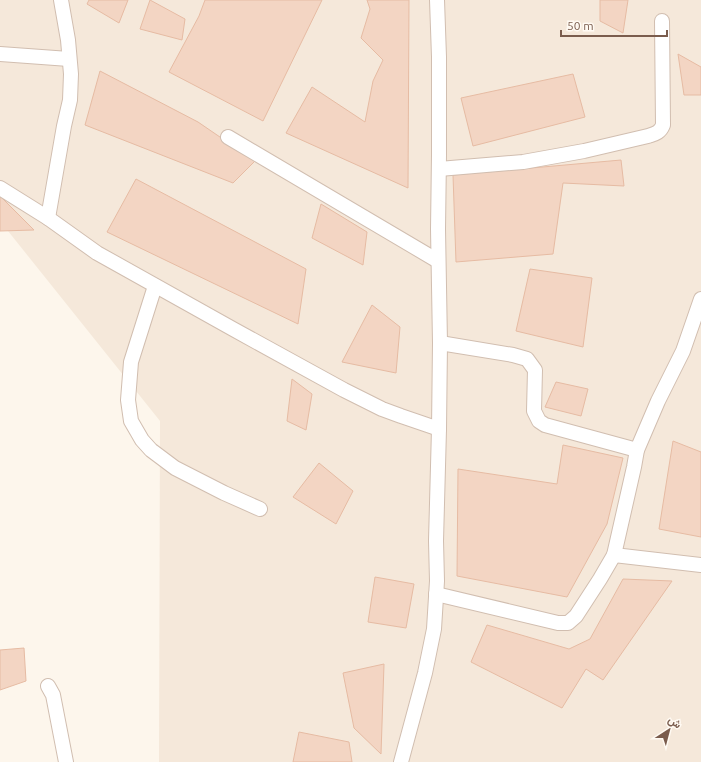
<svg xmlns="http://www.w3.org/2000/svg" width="701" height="762" font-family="Ubuntu,Vazirmatn,sans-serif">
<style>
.residential{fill:#f5e8da}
.building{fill:#f3d5c3;stroke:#e6bba3}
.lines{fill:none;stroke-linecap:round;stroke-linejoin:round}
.street-casing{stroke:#d1beb0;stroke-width:16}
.street{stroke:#fff;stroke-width:14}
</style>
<rect width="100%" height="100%" fill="#fdf6ec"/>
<polygon class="residential" points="0,0 701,0 701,762 159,762 160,421 0,221"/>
<g class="building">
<polygon points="89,0 128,0 119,23 87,4"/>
<polygon points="150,0 185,19 182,40 140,29"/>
<polygon points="205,0 322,0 263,121 169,72 199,16"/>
<polygon points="367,0 409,0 408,188 286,133 312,87 365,122 373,81 383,60 361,38 370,9"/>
<polygon points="600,0 628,0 623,33 600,21"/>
<polygon points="678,54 701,67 701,95 684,95"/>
<polygon points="100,71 198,122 255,161 233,183 85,125"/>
<polygon points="573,74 585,117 473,146 461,98"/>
<polygon points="621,160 624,186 563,183 553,254 456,262 453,175"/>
<polygon points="136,179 306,269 298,324 107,232"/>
<polygon points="0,196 34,230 0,231"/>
<polygon points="321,204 367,232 363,265 312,238"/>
<polygon points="530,269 592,278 583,347 516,331"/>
<polygon points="372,305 400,327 396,373 342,362"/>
<polygon points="292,379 312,394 306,430 287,421"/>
<polygon points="556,382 588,389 581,416 545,407"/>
<polygon points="673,441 701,452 701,537 659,529"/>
<polygon points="563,445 623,458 607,524 567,597 457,576 458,469 557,484"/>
<polygon points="319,463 353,491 336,524 293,497"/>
<polygon points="375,577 414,584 406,628 368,622"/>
<polygon points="623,579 672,581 603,680 586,669 562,708 471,662 487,625 569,649 590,639"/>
<polygon points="24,648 26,681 0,690 0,650"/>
<polygon points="384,664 381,754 354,728 343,673"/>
<polygon points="299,732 349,742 352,762 293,762"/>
</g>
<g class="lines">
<g class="street-casing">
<g id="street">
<polyline points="0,54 69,59"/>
<polyline points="228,137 438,261"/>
<path d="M439 169 523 162 584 151 648 136C654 134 660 133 663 125L662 21"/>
<polyline points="0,188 48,218 97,253 233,329 344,390 382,409 401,416 439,429"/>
<polyline points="48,218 64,126 70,100 71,74 68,40 61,0"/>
<polyline points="155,286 131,362 128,400 131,421 142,440 151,450 175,468 224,493 260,509"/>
<polyline points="440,343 513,355 527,359 535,370 534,411 539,421 545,425 637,450"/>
<polyline points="614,555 701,565"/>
<polyline points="436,594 558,623 568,623 576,616 600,579 614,555 634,467 637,450 658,401 683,351 701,299"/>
<polyline points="48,686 53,695 66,762"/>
<polyline points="401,762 425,673 434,629 437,581 436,541 439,429 440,343 438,229 439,155 439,57 437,0"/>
</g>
</g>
<use href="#street" class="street"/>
</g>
<g transform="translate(669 730) rotate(36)" stroke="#fffaf3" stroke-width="3" paint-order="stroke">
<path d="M0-3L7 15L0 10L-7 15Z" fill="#7a5c4d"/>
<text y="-6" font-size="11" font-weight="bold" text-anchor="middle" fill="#7a5c4d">ش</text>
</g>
<path d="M561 30v6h106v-6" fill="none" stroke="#7a5c4d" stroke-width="2"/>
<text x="567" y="30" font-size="12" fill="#7a5c4d" stroke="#fffaf3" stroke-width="3" paint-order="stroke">50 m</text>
</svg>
